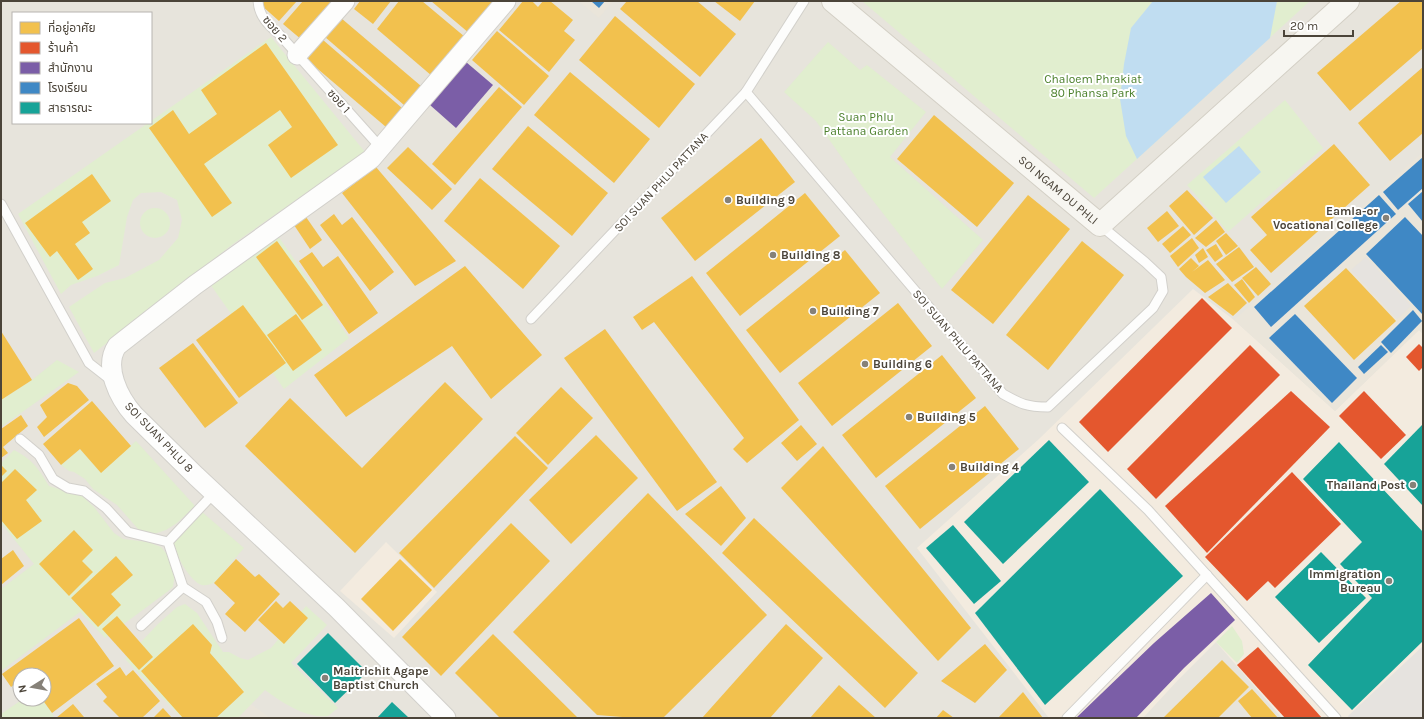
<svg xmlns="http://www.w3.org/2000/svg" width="1424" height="719" font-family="Karla,'Noto Sans Thai',sans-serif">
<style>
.residential{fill:#e7e4dc;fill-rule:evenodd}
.commercial{fill:#f3ebdf}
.education{fill:#eae5da}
.green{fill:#e1eecf}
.parking{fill:#e6e3df}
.water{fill:#c0ddf1}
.homes{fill:#f2c14e}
.shops{fill:#e4572e}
.offices{fill:#7b5ea7}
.schools{fill:#3f88c5}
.public{fill:#17a398}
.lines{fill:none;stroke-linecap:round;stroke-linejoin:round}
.lane-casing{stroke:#d2d0cb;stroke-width:11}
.street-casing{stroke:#d2d0cb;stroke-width:21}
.secondary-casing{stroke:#d3cfc5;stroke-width:24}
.lane{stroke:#fdfdfc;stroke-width:9}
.street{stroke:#fdfdfc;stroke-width:19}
.secondary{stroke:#f7f6f1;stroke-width:22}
.poi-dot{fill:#868178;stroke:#fff;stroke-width:1.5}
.labels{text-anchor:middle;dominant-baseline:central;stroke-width:4;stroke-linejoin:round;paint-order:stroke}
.street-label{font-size:12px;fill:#4b4439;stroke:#fff}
.park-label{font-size:12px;fill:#4a7f2a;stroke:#fff}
.poi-label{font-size:12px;font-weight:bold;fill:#4b4439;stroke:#fff;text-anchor:start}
</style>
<rect width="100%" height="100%" fill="#f4f2ee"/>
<path class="residential" d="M1 1H1423V718H1ZM13 13H151V123H13ZM20 675H44V699H20Z"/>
<g class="commercial">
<polygon points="1193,289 1234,320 1335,411 1419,330 1423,334 1423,718 1282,718 1216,642 1178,680 1143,718 1049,718 917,548 1039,439"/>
<polygon points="386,542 437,592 394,638 340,591"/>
</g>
<g class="education">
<polygon points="578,1 613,1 599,18"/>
<polygon points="1423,152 1423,334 1419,330 1335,411 1234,320"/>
<polygon points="251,704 270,718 239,718"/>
</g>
<g class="green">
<polygon points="862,1 1310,1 1094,198"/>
<polygon points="271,37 365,152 233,244 94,353 69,307 105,283 125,278 159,260 178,238 182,220 177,200 161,192 141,193 133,200 127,217 119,265 97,276 71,285 61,294 18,214 148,123 151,123 151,121"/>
<polygon points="828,42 860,70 867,65 926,112 890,157 983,240 942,289 864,189 816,121 784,92"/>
<polygon points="1285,100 1323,148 1228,232 1187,185"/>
<circle cx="155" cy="223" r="15"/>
<polygon points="278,236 349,338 284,389 210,284"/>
<polygon points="57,360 79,372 1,427 1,400 32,380"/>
<polygon points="136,441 195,506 177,523 166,530 154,534 139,530 117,505 93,489 85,479 74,472 69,471 61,465 80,449 101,472"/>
<path d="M14 450C32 459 39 469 49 486L82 496 94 507 114 533 123 539 148 542 161 547 171 559 175 573 173 587 167 592 105 638 80 612 1 671V589L34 564 1 523V463Z"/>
<path d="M202 512 244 548 214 583C210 584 206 586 202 585 190 582 174 552 173 542Z"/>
<path d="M185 604 197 613 223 652H229L240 658 248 660 271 648 306 606 327 625 291 663 338 708C335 710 331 714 328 716 307 719 281 702 265 690L238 718H182L125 659 158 624 177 607Z"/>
<polygon points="1232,626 1242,641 1244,654 1237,663 1216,642"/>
<polygon points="23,699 42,699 54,716 51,718 1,718 1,714"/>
</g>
<g class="parking">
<polygon points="1366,257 1411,306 1397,319 1351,270"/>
<polygon points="1423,646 1423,718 1349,718 1348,716"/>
</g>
<g class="water">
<polygon points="1153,1 1277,1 1270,38 1137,159 1126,136 1120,99 1124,64 1131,28"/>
<polygon points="1239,146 1261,172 1226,203 1203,177"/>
</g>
<g class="homes">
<polygon points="264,1 297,1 279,21 261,5"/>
<polygon points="303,1 329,1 333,5 302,40 283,24"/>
<polygon points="360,1 391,1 373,24 354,9"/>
<polygon points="399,1 422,1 465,37 432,76 377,29"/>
<polygon points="431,1 496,1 469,33"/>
<polygon points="523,1 532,1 538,7 543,1 550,1 573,20 564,31 575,40 549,72 499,30"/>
<polygon points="627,1 697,1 736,34 700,77 620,9"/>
<polygon points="714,1 755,1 740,21"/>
<polygon points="1401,1 1423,1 1423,48 1350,111 1317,73"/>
<polygon points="615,16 695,84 659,128 579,60"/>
<polygon points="341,18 421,86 404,105 325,37"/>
<polygon points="497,31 549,76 524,105 472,60"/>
<polygon points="323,40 402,108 386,127 306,59"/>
<polygon points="266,43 338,145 291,178 268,145 292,127 280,110 204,164 232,203 212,217 149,128 173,110 189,134 217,114 201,90"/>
<polygon points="1423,67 1423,133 1390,161 1358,123"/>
<polygon points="570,72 650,139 614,183 534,115"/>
<polygon points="499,87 522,107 455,185 432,164"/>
<polygon points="934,115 1014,183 977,227 897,159"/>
<polygon points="528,126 608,193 572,236 492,169"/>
<polygon points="761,138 795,182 695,261 661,218"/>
<polygon points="1334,144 1370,185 1271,273 1250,250 1267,235 1251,217"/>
<polygon points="408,147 452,189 432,210 387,168"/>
<polygon points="376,167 456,261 415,286 342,193"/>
<polygon points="92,174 111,201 82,222 90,233 75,244 93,269 78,280 57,251 50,257 25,223"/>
<polygon points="480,178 560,246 523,289 444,221"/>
<polygon points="1187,190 1213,218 1194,235 1169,206"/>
<polygon points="805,193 840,236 740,316 706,273"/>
<polygon points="1028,195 1070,229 993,324 951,290"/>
<polygon points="1167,211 1179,226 1158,242 1147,228"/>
<polygon points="334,214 342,225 352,217 394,272 370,291 320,225"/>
<polygon points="306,217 322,240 310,249 294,225"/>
<polygon points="1216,220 1225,232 1206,247 1195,238"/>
<polygon points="1183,226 1191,235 1170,253 1162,244"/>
<polygon points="1226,233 1238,246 1226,255 1216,241"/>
<polygon points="1192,238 1199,248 1178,267 1170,256"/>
<polygon points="277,241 323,305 302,320 256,257"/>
<polygon points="1082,241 1124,275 1048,370 1006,335"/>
<polygon points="1216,244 1223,256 1215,262 1206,250"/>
<polygon points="1239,247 1254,267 1232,282 1216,264"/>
<polygon points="1203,248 1208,257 1199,263 1195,255"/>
<polygon points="845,250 880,293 780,373 746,330"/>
<polygon points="312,252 323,267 338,256 378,313 349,334 299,261"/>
<polygon points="1191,258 1199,266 1192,272 1208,260 1225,280 1205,293 1186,277 1179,269"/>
<polygon points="465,266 542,355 491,399 452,346 346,417 314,375"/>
<polygon points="1256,267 1271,284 1258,296 1242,278"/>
<polygon points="1346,268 1396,321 1354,360 1304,306"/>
<polygon points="692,276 799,420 747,463 733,449 744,438 654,322 642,330 633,317"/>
<polygon points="1242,279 1255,297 1249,303 1234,285"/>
<polygon points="1228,283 1247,303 1233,316 1208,297"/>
<polygon points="898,303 932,346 832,426 798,383"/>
<polygon points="243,305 286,363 239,398 196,340"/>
<polygon points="296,314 322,350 293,371 267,335"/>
<polygon points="605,329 717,482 677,511 564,358"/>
<polygon points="1,331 32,380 1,400"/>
<polygon points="193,343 238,403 205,428 159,368"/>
<polygon points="942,355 976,398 876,478 842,435"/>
<polygon points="445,382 483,419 355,553 245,446 290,398 362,468"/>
<polygon points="68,383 77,386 89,400 44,437 37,427 47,417 40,405"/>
<polygon points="561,387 593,418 548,465 516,433"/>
<polygon points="92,401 131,446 101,473 80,449 61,465 43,444"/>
<polygon points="985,406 1019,449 920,529 885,486"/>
<polygon points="21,415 28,426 3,447 8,453 1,458 1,429"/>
<polygon points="801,425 817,444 797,461 781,443"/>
<polygon points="596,435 638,478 571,544 529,500"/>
<polygon points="515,436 548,468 434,588 399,553"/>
<polygon points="823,446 971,628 938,661 781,488"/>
<polygon points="1,465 7,471 1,477"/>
<polygon points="15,469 37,490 26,500 42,521 17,539 1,520 1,483"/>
<polygon points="721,486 746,518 721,546 685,514"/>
<polygon points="648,493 767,615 663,718 635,718 597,715 513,632"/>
<polygon points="754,518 918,673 885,708 722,553"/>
<polygon points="511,523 550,561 441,676 402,637"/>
<polygon points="74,530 93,550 82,561 93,572 69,596 39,564"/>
<polygon points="13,550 24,566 1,585 1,559"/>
<polygon points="116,556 133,575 111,594 121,605 98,627 71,598"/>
<polygon points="236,559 255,577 259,574 280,594 245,632 225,614 235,603 214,583"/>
<polygon points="400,559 432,590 393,631 361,599"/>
<polygon points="276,601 283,608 290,601 308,618 284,644 258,620"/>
<polygon points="117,616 153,657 139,670 102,629"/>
<polygon points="79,618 114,666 52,713 42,699 44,699 44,681 45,680 44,675 41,675 35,668 26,675 20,675 20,680 11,687 2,674"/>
<polygon points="193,624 212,645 210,653 244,692 216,718 183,718 141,671"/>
<polygon points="786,624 823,658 770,718 702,718"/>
<polygon points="493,634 578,718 500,718 455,673"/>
<polygon points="985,644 1007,670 975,703 941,681"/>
<polygon points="1222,660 1249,687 1218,718 1163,718"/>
<polygon points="120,667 126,676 133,670 160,701 142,718 120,718 103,701 107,697 96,684"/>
<polygon points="839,685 876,718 810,718"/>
<polygon points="1252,689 1278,718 1252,718 1238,701"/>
<polygon points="1023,692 1043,718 998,718"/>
<polygon points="73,704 84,717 83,718 56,718"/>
<polygon points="163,708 172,718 153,718"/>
<polygon points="943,710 954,718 936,718"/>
</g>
<g class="shops">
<polygon points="1202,298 1232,328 1108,452 1079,422"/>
<polygon points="1419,344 1423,348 1423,367 1419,371 1406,357"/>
<polygon points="1250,345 1280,375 1156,499 1127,469"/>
<polygon points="1291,391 1330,427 1207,553 1165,506"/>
<polygon points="1364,391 1406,435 1381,459 1339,416"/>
<polygon points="1292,472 1341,524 1275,588 1268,581 1247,601 1205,557"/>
<polygon points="1258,647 1322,718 1285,718 1237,665"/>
</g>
<g class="offices">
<polygon points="466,62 493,85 456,128 430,105"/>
<polygon points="1211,593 1235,620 1184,668 1136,718 1076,718 1154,643"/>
</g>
<g class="schools">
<polygon points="591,1 605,1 599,8"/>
<polygon points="1423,157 1423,188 1398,210 1383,192"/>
<polygon points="1423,191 1423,222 1408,204"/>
<polygon points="1379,195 1396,214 1271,327 1254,307"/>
<polygon points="1405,217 1423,236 1423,315 1366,254"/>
<polygon points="1413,310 1422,321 1391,353 1381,342"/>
<polygon points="1295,314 1357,378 1332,403 1269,338"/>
<polygon points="1381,345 1388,352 1364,374 1358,367"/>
</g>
<g class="public">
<polygon points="1423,424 1423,506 1384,464"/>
<polygon points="1049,440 1089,482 1003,564 964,522"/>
<polygon points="1339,442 1423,532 1423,641 1352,710 1308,665 1372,598 1340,564 1362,542 1303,479"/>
<polygon points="1100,489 1183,576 1045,705 975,613"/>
<polygon points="953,525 1001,581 974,604 926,548"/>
<polygon points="1321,552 1366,598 1319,643 1275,597"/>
<polygon points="328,633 367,672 335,703 297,664"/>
<polygon points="392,702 409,718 377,718"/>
</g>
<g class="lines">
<g class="lane-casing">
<g id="lane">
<path d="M258 1C259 16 268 25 279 34L381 148"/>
<path d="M746 92 1003 394C1021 404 1027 407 1048 407L1153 308 1163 291 1161 277 1145 262 1100 225"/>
<polyline points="1,204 89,363 112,381"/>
<polyline points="531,319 746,92 804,1"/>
<polyline points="1062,428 1148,510 1336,718"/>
<polyline points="20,439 39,455 53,479 68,488 84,491 106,508 128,532 168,542 183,587"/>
<polyline points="168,542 214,493"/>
<polyline points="141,626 183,587 206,602 217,622 222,638"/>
<polyline points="1067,718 1207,575"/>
</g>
</g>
<g class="street-casing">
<g id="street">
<polyline points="297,55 345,1"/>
<path d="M446 718 336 607 196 476 134 415C119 398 103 367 117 346L195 285 371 159 506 1"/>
</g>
</g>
<g class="secondary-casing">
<g id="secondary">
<path id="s1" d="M833 1 1100 225 1348 1"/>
</g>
</g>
<use href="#lane" class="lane"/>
<use href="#street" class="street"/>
<use href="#secondary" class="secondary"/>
</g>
<g class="poi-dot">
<circle cx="728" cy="200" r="4"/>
<circle cx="1386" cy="218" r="4"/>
<circle cx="773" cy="255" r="4"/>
<circle cx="813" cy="311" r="4"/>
<circle cx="865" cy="364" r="4"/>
<circle cx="909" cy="417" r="4"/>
<circle cx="952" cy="467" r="4"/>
<circle cx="1413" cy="485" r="4"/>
<circle cx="1389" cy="581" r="4"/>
<circle cx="325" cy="678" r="4"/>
</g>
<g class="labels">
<g class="street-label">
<text transform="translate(275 29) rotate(49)">ซอย 2</text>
<text transform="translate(339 101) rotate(48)">ซอย 1</text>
<text transform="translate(661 182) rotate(-47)">SOI SUAN PHLU PATTANA</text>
<text stroke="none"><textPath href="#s1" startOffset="294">SOI NGAM DU PHLI</textPath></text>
<text transform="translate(958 341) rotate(49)">SOI SUAN PHLU PATTANA</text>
<text transform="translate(159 437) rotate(46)">SOI SUAN PHLU 8</text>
</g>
<g class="park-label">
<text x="1093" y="79">Chaloem Phrakiat<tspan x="1093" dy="14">80 Phansa Park</tspan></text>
<text x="866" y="117">Suan Phlu<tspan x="866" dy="14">Pattana Garden</tspan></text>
</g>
<g class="poi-label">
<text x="736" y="200">Building 9</text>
<text x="1378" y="211" text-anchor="end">Eamla-or<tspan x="1378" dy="14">Vocational College</tspan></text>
<text x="781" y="255">Building 8</text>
<text x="821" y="311">Building 7</text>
<text x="873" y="364">Building 6</text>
<text x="917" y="417">Building 5</text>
<text x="960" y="467">Building 4</text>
<text x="1405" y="485" text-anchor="end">Thailand Post</text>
<text x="1381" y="574" text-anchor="end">Immigration<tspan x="1381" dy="14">Bureau</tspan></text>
<text x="333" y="671">Maitrichit Agape<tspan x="333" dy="14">Baptist Church</tspan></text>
</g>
</g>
<rect width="1424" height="719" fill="none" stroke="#4b4439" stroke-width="4"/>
<rect x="12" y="12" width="140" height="112" fill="#ffffff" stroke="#b7b4b0"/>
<rect x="20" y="22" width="20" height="12" fill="#f2c14e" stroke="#b7b4b0"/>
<text x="48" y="32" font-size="12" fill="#4b4439">ที่อยู่อาศัย</text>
<rect x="20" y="42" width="20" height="12" fill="#e4572e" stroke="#b7b4b0"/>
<text x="48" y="52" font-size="12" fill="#4b4439">ร้านค้า</text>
<rect x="20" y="62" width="20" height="12" fill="#7b5ea7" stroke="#b7b4b0"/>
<text x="48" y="72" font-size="12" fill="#4b4439">สำนักงาน</text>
<rect x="20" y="82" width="20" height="12" fill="#3f88c5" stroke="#b7b4b0"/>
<text x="48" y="92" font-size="12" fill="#4b4439">โรงเรียน</text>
<rect x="20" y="102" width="20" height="12" fill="#17a398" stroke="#b7b4b0"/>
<text x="48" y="112" font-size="12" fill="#4b4439">สาธารณะ</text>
<g transform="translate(32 687) rotate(259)"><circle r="19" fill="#ffffff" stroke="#b7b4b0"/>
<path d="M0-3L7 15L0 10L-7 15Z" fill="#868178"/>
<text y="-6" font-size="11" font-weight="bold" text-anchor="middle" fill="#4b4439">N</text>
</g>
<path d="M1284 30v6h69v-6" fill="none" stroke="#4b4439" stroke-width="2"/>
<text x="1290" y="30" font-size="12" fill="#4b4439" stroke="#ffffff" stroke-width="3" paint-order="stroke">20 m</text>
</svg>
